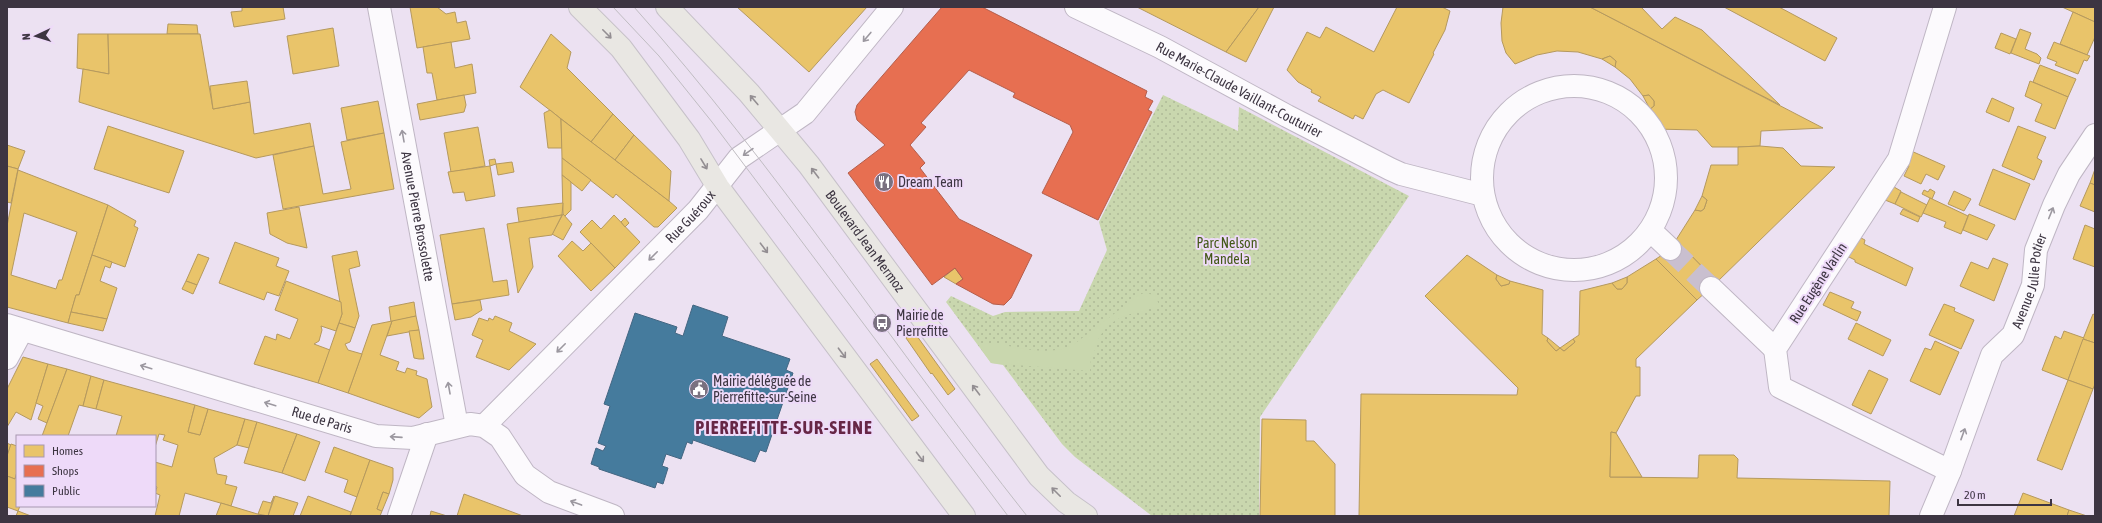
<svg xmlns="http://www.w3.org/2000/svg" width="2102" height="523" font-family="'Asap Condensed',sans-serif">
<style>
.park{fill:url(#park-dots)}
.garden{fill:#c9d7ae}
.homes{fill:#e9c46a;stroke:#b5995e;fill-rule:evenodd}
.shops{fill:#e76f51;stroke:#b45e4c}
.public{fill:#457b9d;stroke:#436682}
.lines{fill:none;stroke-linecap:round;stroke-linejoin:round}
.minor-tunnel{stroke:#c9bfcf;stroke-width:22;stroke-dasharray:22 11;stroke-linecap:butt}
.minor-casing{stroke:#bfb6c4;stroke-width:24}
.major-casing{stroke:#c6c1c9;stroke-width:24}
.minor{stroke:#fcfafd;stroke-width:22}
.major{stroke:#e9e7e3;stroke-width:22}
.tram{stroke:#c0bdc2;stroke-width:1}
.oneway{stroke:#938e92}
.oneway2{stroke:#9c98a0}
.labels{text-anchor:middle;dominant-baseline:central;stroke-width:4;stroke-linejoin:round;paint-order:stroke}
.street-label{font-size:14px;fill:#3d3542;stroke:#eedaf9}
.poi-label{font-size:14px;fill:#3d3542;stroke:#eedaf9;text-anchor:start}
.park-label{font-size:14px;fill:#435917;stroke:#eedaf9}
.district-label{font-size:18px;font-weight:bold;letter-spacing:1px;fill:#662646;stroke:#eedaf9}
</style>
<defs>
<pattern id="park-dots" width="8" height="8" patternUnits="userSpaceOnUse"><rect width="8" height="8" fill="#c9d7ae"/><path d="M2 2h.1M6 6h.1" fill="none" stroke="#aeb997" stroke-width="1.8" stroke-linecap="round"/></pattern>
</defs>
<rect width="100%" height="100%" fill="#ece1f2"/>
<polygon class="park" points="1163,95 1238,131 1239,107 1409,196 1260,417 1259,516 1152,516 1075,457 1062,444 1003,365 991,363 946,302 951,296 993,316 1005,312 1079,311 1107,250 1099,222"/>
<path class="garden" d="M1144 293 1155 295 1160 307H1146L1145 312C1118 313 1096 329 1094 357H1091L1090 371 991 363 981 349 986 344 992 343C1018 347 1048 357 1073 345L1139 295Z"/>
<g class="homes">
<polygon points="242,7 283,7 285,19 234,27 231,12 242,11"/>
<polygon points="410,7 437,7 446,14 455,12 457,23 466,21 470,39 417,48"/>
<polygon points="737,7 867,7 809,72"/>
<polygon points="1137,7 1259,7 1226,52"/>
<polygon points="1259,7 1274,7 1246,62 1226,52"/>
<polygon points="1397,7 1442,7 1450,11 1445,30 1433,53 1434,54 1409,103 1383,90 1376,94 1363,119 1355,115 1353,119 1318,101 1321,97 1311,92 1312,90 1298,82 1287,70 1307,32 1320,38 1326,27 1374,52"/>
<polygon points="1503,7 1590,7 1823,128 1761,131 1760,146 1738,147 1712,147 1697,130 1655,129 1650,109 1654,106 1654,101 1649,95 1643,96 1630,79 1615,67 1616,61 1610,56 1602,59 1578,52 1557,51 1537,55 1515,64 1506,53 1502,41 1501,23"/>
<polygon points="1590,7 1641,7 1662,29 1675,17 1702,30 1780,105"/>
<polygon points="1724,7 1779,7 1837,38 1825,61"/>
<polygon points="2062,7 2095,7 2095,22"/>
<polygon points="2073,12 2095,22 2095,37 2087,55 2060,44"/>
<polygon points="168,24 197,25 198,34 167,34"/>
<polygon points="333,28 339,66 293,74 287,36"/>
<polygon points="2020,29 2031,33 2025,49 2037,54 2041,58 2039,64 2011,53"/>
<polygon points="2001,33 2016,39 2010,54 1995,48"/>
<polygon points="78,34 108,34 109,74 77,68"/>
<polygon points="108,34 200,34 213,109 250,102 254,134 310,123 314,146 256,158 79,102 83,69 109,74"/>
<polygon points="551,34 571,52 567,68 613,114 591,142 520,87"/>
<polygon points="451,42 455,68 472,64 476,93 437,100 432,73 427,73 423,47"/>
<polygon points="2054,42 2090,56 2087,61 2084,60 2078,74 2055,65 2057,62 2047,58"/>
<polygon points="1610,56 1616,61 1615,67 1602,59"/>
<polygon points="2040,65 2076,79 2068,97 2033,82"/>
<polygon points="247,81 250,102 213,109 210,86"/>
<polygon points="2030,81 2068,97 2055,129 2035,121 2042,104 2025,96"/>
<polygon points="464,95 466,105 464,112 420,120 417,104"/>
<polygon points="1649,95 1654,101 1654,106 1650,109 1643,96"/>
<polygon points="1992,98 2014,108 2009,122 1986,112"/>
<polygon points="378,101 384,133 347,140 341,108"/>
<polygon points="550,110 561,119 562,148 548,148 544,113"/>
<polygon points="613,114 634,135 615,160 591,142"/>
<polygon points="561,119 669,201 677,208 658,227 654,227 616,194 613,198 562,158"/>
<polygon points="108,126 184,151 169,193 94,169"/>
<polygon points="2018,126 2046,137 2037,158 2042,161 2034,180 2002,166"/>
<polygon points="478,127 485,166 451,172 444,133"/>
<polygon points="384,133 394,189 283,209 273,155 314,146 323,194 351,189 341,142"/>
<polygon points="634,135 671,171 669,201 615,160"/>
<polygon points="7,145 25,151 18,169 7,166"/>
<polygon points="1760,146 1783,148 1801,166 1835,167 1717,282 1676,240 1695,210 1701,211 1704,209 1707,200 1702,196 1711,165 1738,165 1738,147"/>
<polygon points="1909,150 1945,166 1938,180 1926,174 1921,184 1904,176 1909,166 1903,163"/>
<polygon points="562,158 591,180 582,191 562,175"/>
<polygon points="495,159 496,164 490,166 489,160"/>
<polygon points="512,162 514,172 498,175 496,164"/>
<polygon points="7,166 18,169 11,203 7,202"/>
<polygon points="490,166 495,196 466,201 464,192 453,193 448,172"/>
<polygon points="1993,169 2030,184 2015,220 1979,205"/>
<polygon points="2095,169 2095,185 2090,183"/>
<path d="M18 170 108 205 79 295H76L68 323 7 307V226ZM24 213 77 232 62 280H59L56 289 11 275Z"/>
<polygon points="562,175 571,182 571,210 565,216 563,214"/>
<polygon points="1887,183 1901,191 1895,204 1880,198"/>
<polygon points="2090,183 2095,185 2095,212 2080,206"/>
<polygon points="1930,189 1935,192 1932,199 1922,194 1924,190 1928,192"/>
<polygon points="1954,191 1971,199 1964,211 1948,204"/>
<polygon points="1901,192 1927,205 1921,217 1895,204"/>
<polygon points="1702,196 1707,200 1704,209 1701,211 1695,210"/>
<polygon points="1930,198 1968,216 1961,234 1944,227 1946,222 1923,213"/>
<polygon points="563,203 562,215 519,222 517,208"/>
<polygon points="108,205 136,221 134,226 138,228 125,267 92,255"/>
<polygon points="299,207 307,248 287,243 270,234 267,213"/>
<polygon points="1903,209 1920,217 1918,222 1900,214"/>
<polygon points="563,214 572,224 563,240 552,234"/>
<polygon points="1969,214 1995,225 1987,240 1963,230"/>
<polygon points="562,215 552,235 529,238 533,267 518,293 507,224"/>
<polygon points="614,215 640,242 615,268 580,232 592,220 601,229"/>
<polygon points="625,218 629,223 625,227 621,222"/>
<polygon points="2085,225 2095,229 2095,267 2073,259"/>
<polygon points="484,228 493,282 507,280 509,295 452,304 440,235"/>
<polygon points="1857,236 1865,240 1864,244 1913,268 1906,286 1855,262 1855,260 1847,256"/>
<polygon points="1676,240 1717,282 1697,300 1656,259 1668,251"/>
<polygon points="572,241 583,251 591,243 615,268 591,291 558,256"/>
<polygon points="235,242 279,258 276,266 289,271 279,296 267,292 264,300 219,283"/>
<polygon points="357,251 360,266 349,269 359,316 355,328 339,323 342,314 332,256"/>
<polygon points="198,254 209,258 197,285 186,281"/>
<polygon points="92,255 112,262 110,268 105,266 100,281 117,288 107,319 71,312 76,295 79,295"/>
<polygon points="1467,255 1497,275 1496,279 1501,286 1509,284 1510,281 1543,290 1542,334 1548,338 1547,341 1556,351 1560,348 1564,351 1575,342 1573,339 1579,335 1580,291 1612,283 1617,289 1622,289 1627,283 1627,277 1656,259 1697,300 1636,359 1636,367 1640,367 1640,396 1636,396 1616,433 1611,432 1610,477 1698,478 1699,455 1734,455 1738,459 1737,478 1890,481 1889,516 1359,516 1361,394 1517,395 1518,388 1425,296"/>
<polygon points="1993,258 2008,264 1994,301 1960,286 1971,262 1988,269"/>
<polygon points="955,268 963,279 956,284 944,277"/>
<polygon points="1497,275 1510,281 1509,284 1501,286 1496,279"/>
<polygon points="1627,277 1627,283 1622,289 1617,289 1612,283"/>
<polygon points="186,281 197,285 193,294 182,289"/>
<polygon points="286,281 341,302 342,314 336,331 321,326 322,330 319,341 314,344 330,350 318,383 254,364 265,336 276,340 277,334 290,339 298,319 275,310"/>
<polygon points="1830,292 1854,302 1851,308 1861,312 1857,321 1823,305"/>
<polygon points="480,300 482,310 471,317 455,320 452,304"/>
<polygon points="414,302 416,316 391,322 389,307"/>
<polygon points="1944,304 1955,308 1954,311 1974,320 1961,349 1929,335"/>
<polygon points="71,312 107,319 103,331 68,323"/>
<polygon points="2093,314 2095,315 2095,343 2083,339"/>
<polygon points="416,316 419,330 387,336 392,321"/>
<polygon points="495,316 512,323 509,331 536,344 509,370 476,357 483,340 472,335 479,318 488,321 489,318 493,320"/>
<polygon points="392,321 380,355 399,362 396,370 405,373 407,368 417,371 416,375 427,379 432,407 419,418 348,393 372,325"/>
<polygon points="339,323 355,328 350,342 345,344 348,350 362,354 348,393 318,383"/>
<polygon points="1856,323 1891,340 1883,356 1848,339"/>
<polygon points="419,330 424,359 419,359 414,358 409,331"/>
<polygon points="2064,331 2084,338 2068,380 2042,370 2055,336 2061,339"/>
<polygon points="914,332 955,389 948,395 932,373 931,374 906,338"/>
<polygon points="1548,338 1560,348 1556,351 1547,341"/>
<polygon points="1573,339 1575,342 1564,351 1560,348"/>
<polygon points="2083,339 2095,343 2095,384 2093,389 2068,380"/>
<polygon points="1935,341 1959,352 1940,395 1910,381 1925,348 1931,350"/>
<polygon points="23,357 48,364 31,420 16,412 7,427 7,389"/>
<polygon points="877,359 919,416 912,421 870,364"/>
<polygon points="48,364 67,369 47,423 38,419 43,406 36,403"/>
<polygon points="67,369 91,376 83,406 79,405 68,436 42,436"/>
<polygon points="1869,370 1888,379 1871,414 1852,405"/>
<polygon points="91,376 104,380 96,409 83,406"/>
<polygon points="104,380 195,405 188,432 200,435 208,409 245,419 237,445 214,458 217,474 227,476 225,484 237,487 231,506 185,493 179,516 155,516 160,495 155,493 157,487 155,486 155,462 172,467 178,445 163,440 165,435 159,434 155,447 155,436 116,436 122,416 96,409"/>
<polygon points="2068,380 2093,389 2062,470 2037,460"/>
<polygon points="195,405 208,409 200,435 188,432"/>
<polygon points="245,419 257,422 249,448 237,445"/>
<polygon points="1262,419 1306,420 1306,441 1314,441 1335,464 1335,516 1260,516"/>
<polygon points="257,422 297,434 282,473 244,463"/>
<polygon points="1611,432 1616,433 1642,477 1610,477"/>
<polygon points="297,434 320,442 305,481 282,473"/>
<polygon points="7,443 11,445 7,456"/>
<polygon points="11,444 17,446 17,472 15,479 7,476 7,456"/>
<polygon points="334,447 370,460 357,497 344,492 348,480 325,472"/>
<polygon points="370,460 393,468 393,480 389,494 383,492 377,509 382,511 380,516 350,516"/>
<polygon points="17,472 17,506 20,506 18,511 7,507 7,476 15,479"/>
<polygon points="383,492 389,494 382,511 377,509"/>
<polygon points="2023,493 2069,510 2067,516 2014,516"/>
<polygon points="464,494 523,516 457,516"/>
<polygon points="274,496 268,516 258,514 263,501 271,503"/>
<polygon points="275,496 298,503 293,516 268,516"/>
<polygon points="308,496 351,512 350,516 300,516"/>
<polygon points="221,503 231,506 264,516 216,516"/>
<polygon points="2069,510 2087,516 2067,516"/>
<polygon points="18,511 31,516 16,516"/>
<polygon points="431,511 447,516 430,516"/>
</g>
<polygon class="shops" points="942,7 982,7 1147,91 1145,97 1153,101 1148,110 1152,112 1098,220 1042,193 1073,132 1070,125 1013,97 1015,93 969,70 921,123 926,127 910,145 925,163 920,168 959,219 1032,255 1011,298 1004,305 993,304 956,284 963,279 955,268 932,285 848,173 885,145 857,120 855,112 857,105"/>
<polygon class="public" points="693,305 728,317 722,336 790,359 786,370 793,373 766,452 760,450 755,462 693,440 692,444 687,442 681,459 666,454 662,466 668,468 663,484 657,482 655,488 599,469 599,467 591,464 596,448 603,451 606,446 598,443 610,406 604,404 635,313 677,327 675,333 683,336"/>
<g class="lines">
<polyline class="minor-tunnel" points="1670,249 1711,288"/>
<g class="minor-casing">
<g id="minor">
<path id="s1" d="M379 7 457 426"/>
<path id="s2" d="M1076 7 1160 47 1287 116 1390 169 1401 174 1483 195"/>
<polyline points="1945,7 1899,159 1775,349 1780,387 1950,471"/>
<circle cx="1574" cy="178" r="92"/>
<polyline points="1651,231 1670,249"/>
<polyline points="1711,288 1775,349"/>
<path id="s3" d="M7 325 376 436 413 438 470 424 484 426 500 437 525 475 549 492 613 516"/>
<polyline points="7,358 22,330"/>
<path id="s4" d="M484 426 698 210 739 158 805 113 892 7"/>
<polyline points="399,516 427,434"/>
<path id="s5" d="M1931 516 1950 471 1992 355 2013 335 2033 285 2036 250 2054 205 2069 174 2095 135"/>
</g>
</g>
<g class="major-casing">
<g id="major">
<polyline points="580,7 621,48 689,139 718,187 964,516"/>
<path id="s6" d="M667 7 749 93 809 165 1039 476 1066 502 1086 516"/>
</g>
</g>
<use href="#minor" class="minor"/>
<use href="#major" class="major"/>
<g class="tram">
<polyline points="613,7 659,56 712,122 1008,516"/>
<path d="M634 7C777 167 894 348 1027 516"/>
</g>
</g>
<defs><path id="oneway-shaft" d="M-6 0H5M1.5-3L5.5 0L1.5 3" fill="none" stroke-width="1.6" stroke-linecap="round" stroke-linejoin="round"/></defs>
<g class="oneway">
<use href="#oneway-shaft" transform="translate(607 34) rotate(45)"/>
<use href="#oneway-shaft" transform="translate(754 100) rotate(-130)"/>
<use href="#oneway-shaft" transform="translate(704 164) rotate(59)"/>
<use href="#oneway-shaft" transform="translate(815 173) rotate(-127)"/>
<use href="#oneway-shaft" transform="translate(764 248) rotate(53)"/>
<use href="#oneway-shaft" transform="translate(842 353) rotate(53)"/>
<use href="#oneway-shaft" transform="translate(976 390) rotate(-127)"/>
<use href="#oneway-shaft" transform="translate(920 457) rotate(53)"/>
<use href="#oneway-shaft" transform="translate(1056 492) rotate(-135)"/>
</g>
<g class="oneway2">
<use href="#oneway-shaft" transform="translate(867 37) rotate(130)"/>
<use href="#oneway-shaft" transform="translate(403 136) rotate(-100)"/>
<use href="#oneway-shaft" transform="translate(748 152) rotate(145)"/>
<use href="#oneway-shaft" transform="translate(2051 213) rotate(-68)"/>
<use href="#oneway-shaft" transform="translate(653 256) rotate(135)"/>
<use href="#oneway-shaft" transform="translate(561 348) rotate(135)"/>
<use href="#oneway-shaft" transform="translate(146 367) rotate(-163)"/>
<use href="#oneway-shaft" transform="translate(449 388) rotate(-100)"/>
<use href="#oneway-shaft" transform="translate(270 404) rotate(-163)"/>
<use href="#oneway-shaft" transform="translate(1963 434) rotate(-70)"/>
<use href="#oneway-shaft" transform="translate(396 437) rotate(-176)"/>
<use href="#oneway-shaft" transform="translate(576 503) rotate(-160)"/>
</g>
<defs>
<g id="restaurant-disc" transform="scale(1)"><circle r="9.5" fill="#7a7180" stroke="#eedaf9"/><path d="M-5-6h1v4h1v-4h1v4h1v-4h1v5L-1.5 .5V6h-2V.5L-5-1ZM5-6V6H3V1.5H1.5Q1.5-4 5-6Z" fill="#fff"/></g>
<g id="bus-disc" transform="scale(1)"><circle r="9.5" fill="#7a7180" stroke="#eedaf9"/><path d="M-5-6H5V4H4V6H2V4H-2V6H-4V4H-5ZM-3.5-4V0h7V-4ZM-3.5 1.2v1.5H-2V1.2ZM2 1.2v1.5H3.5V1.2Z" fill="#fff"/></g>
<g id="civic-disc" transform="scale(1)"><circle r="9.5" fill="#7a7180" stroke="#eedaf9"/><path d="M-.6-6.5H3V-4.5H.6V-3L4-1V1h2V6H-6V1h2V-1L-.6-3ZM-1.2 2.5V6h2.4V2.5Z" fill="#fff"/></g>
</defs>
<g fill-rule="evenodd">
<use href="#restaurant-disc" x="884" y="182"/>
<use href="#bus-disc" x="882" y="323"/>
<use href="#civic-disc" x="699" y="389"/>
</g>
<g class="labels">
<g class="street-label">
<text stroke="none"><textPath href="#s2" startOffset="183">Rue Marie-Claude Vaillant-Couturier</textPath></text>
<text stroke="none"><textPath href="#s1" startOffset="213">Avenue Pierre Brossolette</textPath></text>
<text stroke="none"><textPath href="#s4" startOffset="294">Rue Guéroux</textPath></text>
<text stroke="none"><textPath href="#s6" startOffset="307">Boulevard Jean Mermoz</textPath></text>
<text stroke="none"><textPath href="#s5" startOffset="258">Avenue Julie Potier</textPath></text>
<text transform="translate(1818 283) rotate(-57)">Rue Eugène Varlin</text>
<text stroke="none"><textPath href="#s3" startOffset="329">Rue de Paris</textPath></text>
</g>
<g class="poi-label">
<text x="898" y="182">Dream Team</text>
<text x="896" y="315">Mairie de<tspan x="896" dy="16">Pierrefitte</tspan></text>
<text x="713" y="381">Mairie déléguée de<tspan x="713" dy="16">Pierrefitte-sur-Seine</tspan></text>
</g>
<g class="park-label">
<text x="1227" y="243">Parc Nelson<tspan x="1227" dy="16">Mandela</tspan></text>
</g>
<g class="district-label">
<text x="784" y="427">PIERREFITTE-SUR-SEINE</text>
</g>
</g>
<rect width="2102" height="523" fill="none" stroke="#3d3542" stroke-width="16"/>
<rect x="16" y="435" width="140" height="72" fill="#eedaf9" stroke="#a798b0"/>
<rect x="24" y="445" width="20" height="12" fill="#e9c46a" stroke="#a798b0"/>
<text x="52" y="455" font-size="12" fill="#3d3542">Homes</text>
<rect x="24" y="465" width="20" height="12" fill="#e76f51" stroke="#a798b0"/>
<text x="52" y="475" font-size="12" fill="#3d3542">Shops</text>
<rect x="24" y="485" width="20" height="12" fill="#457b9d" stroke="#a798b0"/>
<text x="52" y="495" font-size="12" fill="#3d3542">Public</text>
<g transform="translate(36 36) rotate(266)" stroke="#eedaf9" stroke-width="3" paint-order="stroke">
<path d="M0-3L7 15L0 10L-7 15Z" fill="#3d3542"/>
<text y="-6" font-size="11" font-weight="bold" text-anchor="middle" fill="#3d3542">N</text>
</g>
<path d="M1958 499v6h93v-6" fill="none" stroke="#3d3542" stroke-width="2"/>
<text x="1964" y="499" font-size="12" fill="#3d3542" stroke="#eedaf9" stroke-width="3" paint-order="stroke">20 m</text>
</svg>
